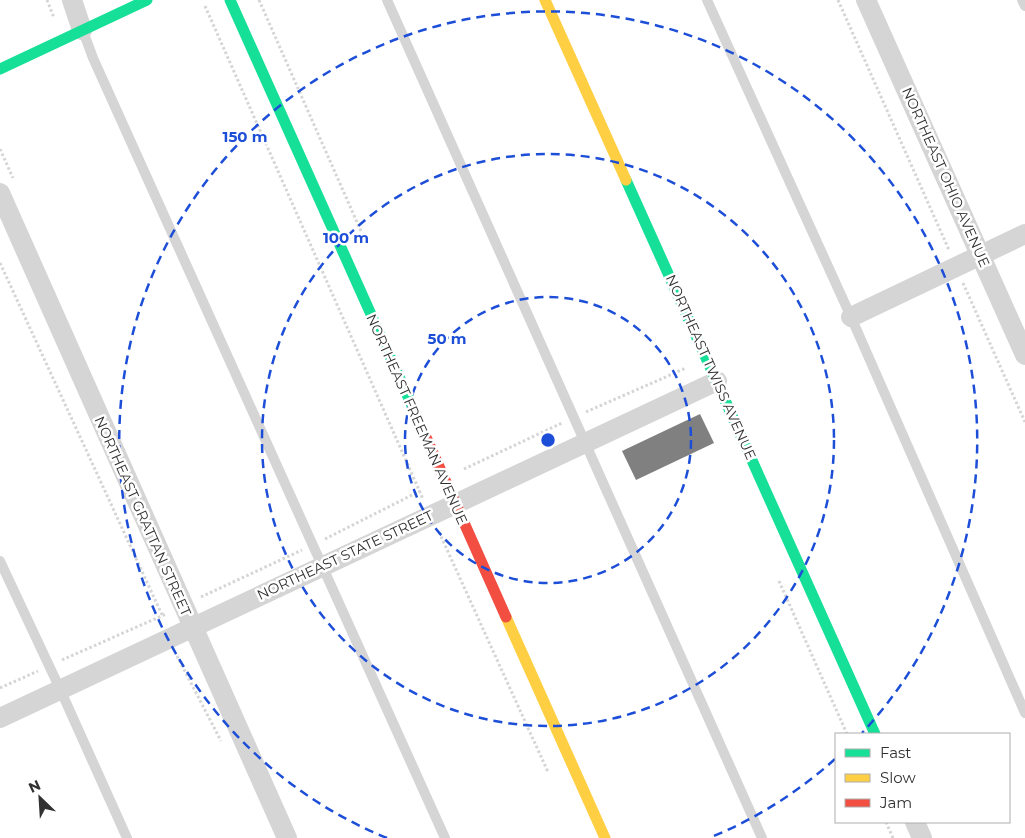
<svg xmlns="http://www.w3.org/2000/svg" width="1025" height="838" font-family="Montserrat,sans-serif">
<style>
.building{fill:#808080}
.lines{fill:none;stroke-linecap:round;stroke-linejoin:round}
.path{stroke:#d5d5d5;stroke-width:3;stroke-dasharray:2.5 2.5;stroke-linecap:butt}
.lane{stroke:#d5d5d5;stroke-width:10}
.street{stroke:#d5d5d5;stroke-width:20}
.fast{stroke:#16e098;stroke-width:11}
.slow{stroke:#ffcf43;stroke-width:11}
.jam{stroke:#f24e42;stroke-width:11}
.ring{fill:none;stroke:#1d4ed8;stroke-width:2.5;stroke-dasharray:9 6}
.labels{text-anchor:middle;dominant-baseline:central;stroke-width:5;stroke-linejoin:round;paint-order:stroke}
.street-label{font-size:14px;fill:#313131;stroke:#fff}
.centre{fill:#1d4ed8;stroke:#fff;stroke-width:2.5}
.ring-label{font-size:15px;text-anchor:middle;font-weight:bold;fill:#1d4ed8;stroke:#fff;stroke-width:5;stroke-linejoin:round;paint-order:stroke}
</style>
<rect width="100%" height="100%" fill="#fff"/>
<polygon class="building" points="700,414 714,443 636,480 622,451"/>
<g class="lines">
<g class="path">
<polyline points="47,0 54,18"/>
<polyline points="259,0 364,238"/>
<polyline points="838,0 949,250"/>
<polyline points="205,6 423,499"/>
<polyline points="0,149 13,178"/>
<polyline points="0,263 163,617"/>
<polyline points="963,283 1025,422"/>
<polyline points="586,412 686,368"/>
<polyline points="464,469 562,423"/>
<polyline points="439,532 548,772"/>
<polyline points="325,539 420,491"/>
<polyline points="779,581 847,734"/>
<polyline points="201,597 302,550"/>
<polyline points="177,656 221,741"/>
<polyline points="62,660 166,614"/>
<polyline points="0,688 38,671"/>
<polyline points="886,822 893,838"/>
</g>
<g class="lane">
<polyline points="387,0 762,838"/>
<polyline points="707,0 851,317 1025,713"/>
<polyline points="1022,0 1025,6"/>
<polyline points="83,31 93,58 445,838"/>
<polyline points="0,561 60,689 127,838"/>
</g>
<g class="street">
<polyline points="72,0 82,30"/>
<polyline points="866,0 1025,355"/>
<path d="M0 193C94 409 192 623 287 838"/>
<polyline points="851,317 1025,234"/>
<polyline points="0,718 717,381"/>
<polyline points="915,822 922,838"/>
</g>
<g class="fast">
<polyline points="230,0 413,408"/>
<polyline points="0,69 147,0"/>
<polyline points="626,180 875,734"/>
</g>
<g class="slow">
<polyline points="545,0 626,180"/>
<polyline points="506,617 605,838"/>
</g>
<polyline class="jam" points="413,408 506,617"/>
</g>
<g class="ring">
<circle cx="548" cy="440" r="143"/>
<circle cx="548" cy="440" r="286"/>
<path d="M835 759A429 429 0 0 1 709 838M387 838A429 429 0 1 1 862 733"/>
</g>
<g class="labels">
<g class="street-label">
<text transform="translate(946 177) rotate(66)">NORTHEAST OHIO AVENUE</text>
<text transform="translate(711 367) rotate(66)">NORTHEAST TWISS AVENUE</text>
<text transform="translate(417 419) rotate(66)">NORTHEAST FREEMAN AVENUE</text>
<text transform="translate(143 516) rotate(66)">NORTHEAST GRATTAN STREET</text>
<text transform="translate(345 555) rotate(-25)">NORTHEAST STATE STREET</text>
</g>
</g>
<circle cx="548" cy="440" r="8" class="centre"/>
<g class="ring-label">
<text x="245" y="142">150 m</text>
<text x="346" y="243">100 m</text>
<text x="447" y="344">50 m</text>
</g>
<rect x="835" y="733" width="175" height="90" fill="#ffffff" stroke="#adadad"/>
<rect x="845" y="749" width="25" height="8" fill="#16e098" stroke="#adadad"/>
<text x="880" y="758" font-size="15" fill="#313131">Fast</text>
<rect x="845" y="774" width="25" height="8" fill="#ffcf43" stroke="#adadad"/>
<text x="880" y="783" font-size="15" fill="#313131">Slow</text>
<rect x="845" y="799" width="25" height="8" fill="#f24e42" stroke="#adadad"/>
<text x="880" y="808" font-size="15" fill="#313131">Jam</text>
<g transform="translate(40 798) rotate(335)" stroke="#ffffff" stroke-width="4" paint-order="stroke">
<path d="M0-4L9 19L0 12L-9 19Z" fill="#313131"/>
<text y="-8" font-size="14" font-weight="bold" text-anchor="middle" fill="#313131">N</text>
</g>
</svg>
